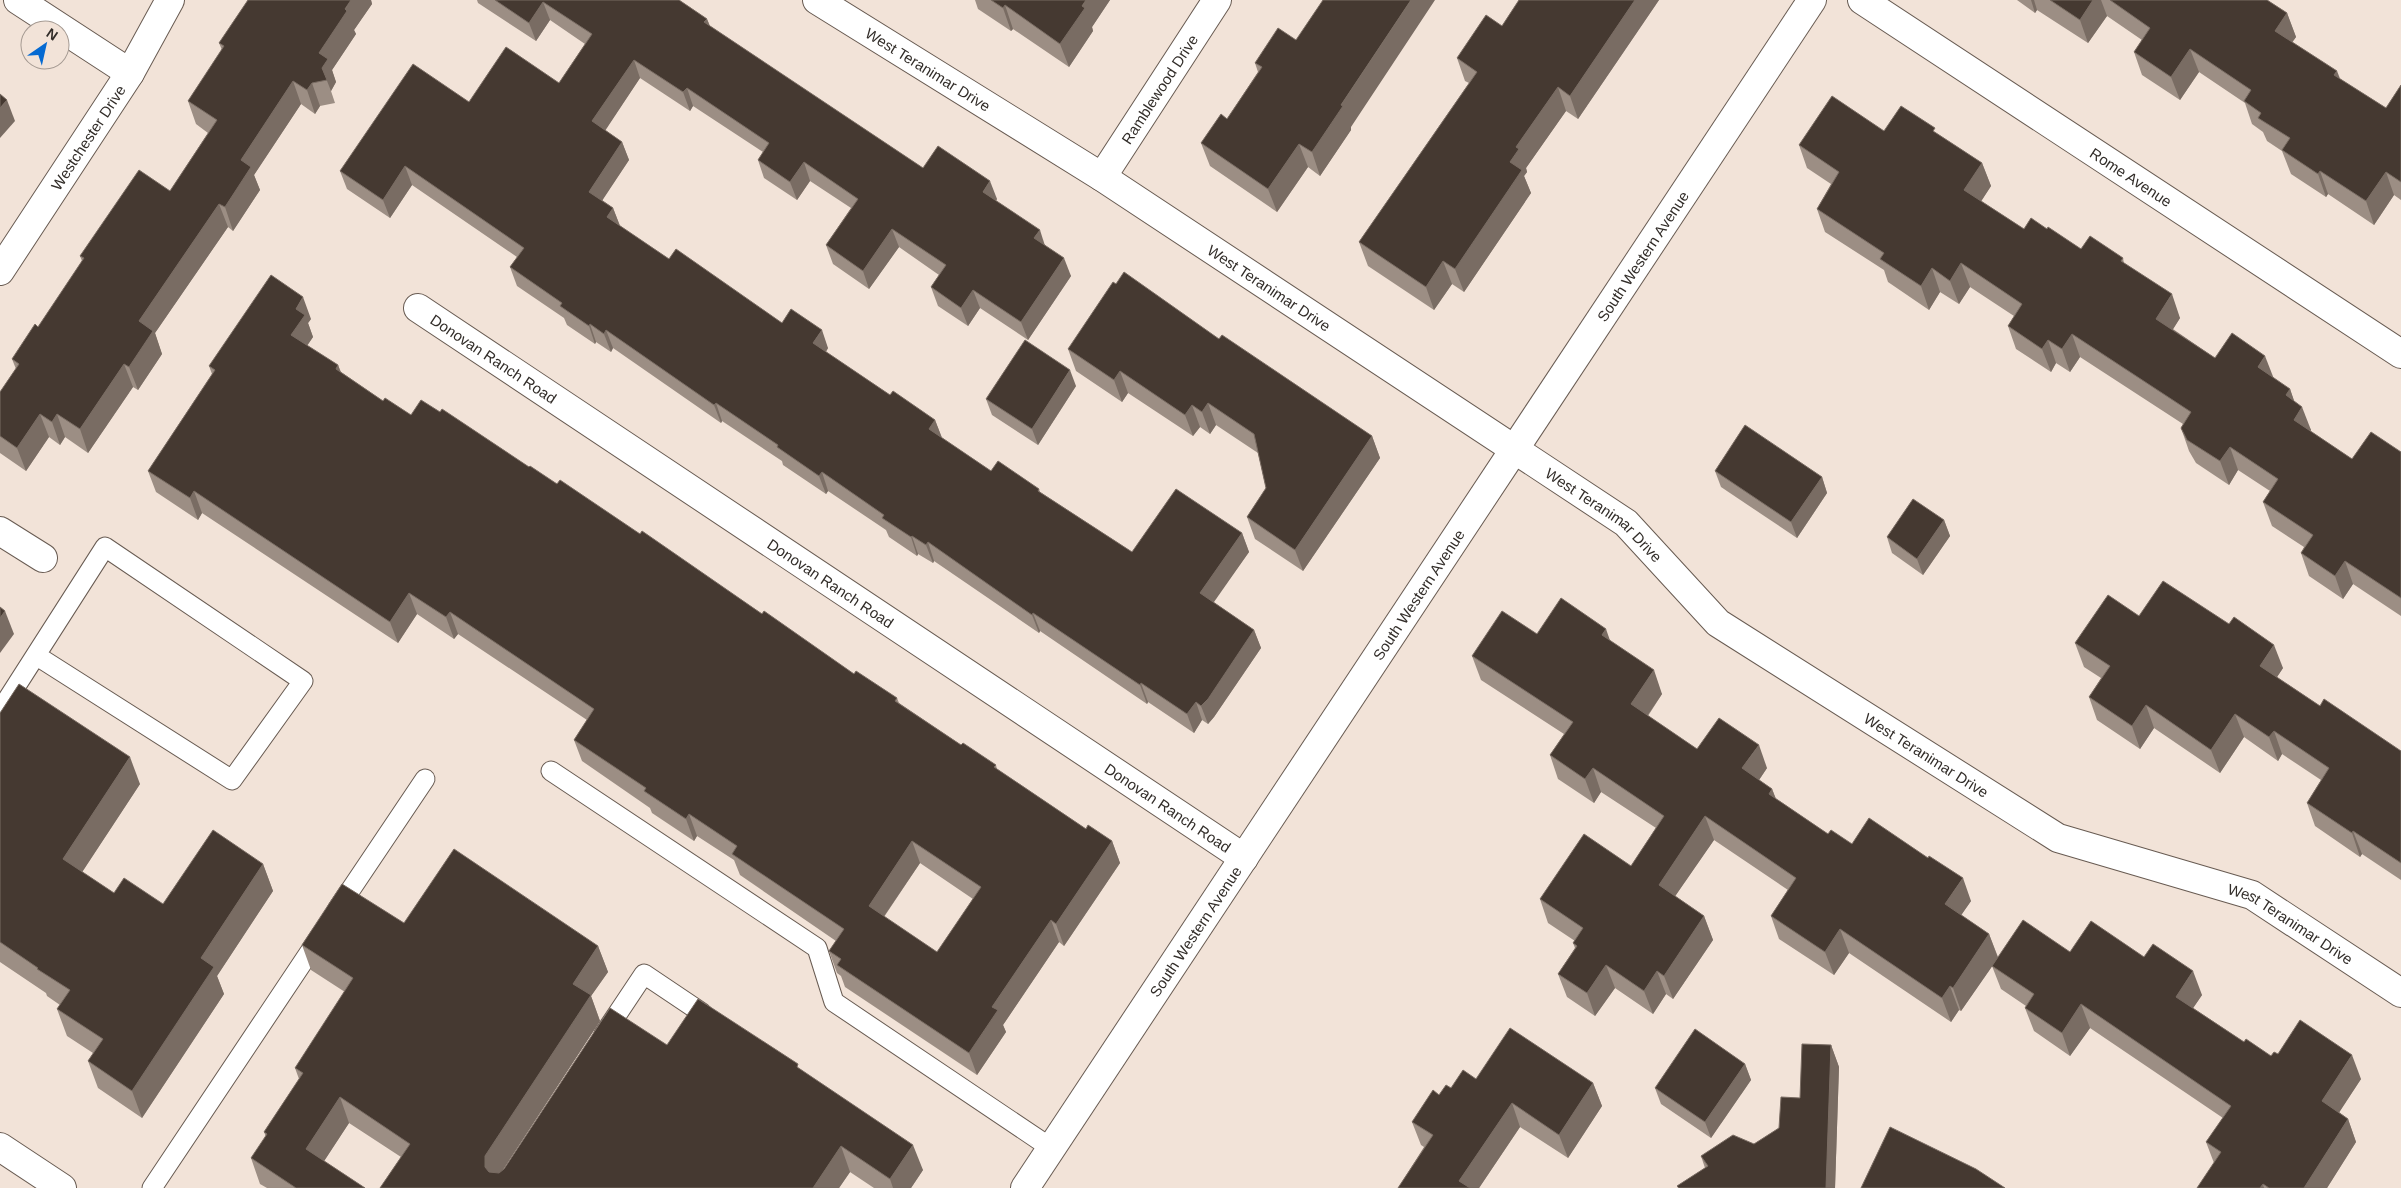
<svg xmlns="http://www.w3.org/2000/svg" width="2401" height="1188" font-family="Helvetica,sans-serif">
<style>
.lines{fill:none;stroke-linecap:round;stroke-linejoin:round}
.service-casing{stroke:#685b52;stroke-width:21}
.minor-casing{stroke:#685b52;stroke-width:30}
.tertiary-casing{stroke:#685b52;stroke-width:30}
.primary-casing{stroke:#685b52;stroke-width:30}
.service{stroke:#fff;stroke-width:19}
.minor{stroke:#fff;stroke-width:28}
.tertiary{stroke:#fff;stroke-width:28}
.primary{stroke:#fff;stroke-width:28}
.wall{fill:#9c8e84;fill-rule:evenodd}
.shaded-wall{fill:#796c63}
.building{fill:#453931;stroke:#796c63;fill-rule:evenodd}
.labels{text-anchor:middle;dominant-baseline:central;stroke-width:5;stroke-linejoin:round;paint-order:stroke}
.street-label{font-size:15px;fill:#322d29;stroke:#f2e3d8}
</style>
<rect width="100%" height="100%" fill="#f2e3d8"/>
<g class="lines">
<g class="service-casing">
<g id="service">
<polyline points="0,711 105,547 303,681 232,780 37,656"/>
<polyline points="551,771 817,948 834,1002 1051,1148"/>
<polyline points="337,910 425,779"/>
<polyline points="604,1034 644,974 702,1013"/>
<polyline points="152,1188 321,935"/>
</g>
</g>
<g class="minor-casing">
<g id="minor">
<polyline points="18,0 130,73"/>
<path id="s1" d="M817 0 1102 177 1626 523 1718 623 2058 838 2252 895 2401 993"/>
<path id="s2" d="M1862 0 2401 354"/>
<path id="s3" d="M1102 177 1217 0"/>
<path id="s4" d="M0 271 130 73 170 0"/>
<path id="s5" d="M418 308 1244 858"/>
<polyline points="0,531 43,558"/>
</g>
</g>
<g class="tertiary-casing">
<g id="tertiary">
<path id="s6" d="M1025 1188 1812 0"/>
</g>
</g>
<g class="primary-casing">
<polyline id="primary" points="0,1147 62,1188"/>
</g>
<use href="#service" class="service"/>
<use href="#minor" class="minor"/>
<use href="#tertiary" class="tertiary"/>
<use href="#primary" class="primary"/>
</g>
<g class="wall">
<polygon points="248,0 371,0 372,4 354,30 356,34 332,70 336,82 331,91 335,103 320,106 315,114 301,104 254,175 260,190 233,231 228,227 155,333 162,354 138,390 133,387 88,453 65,437 60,445 49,437 26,471 0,453 0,392 16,369 12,359 38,327 82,261 80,256 170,191 208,133 196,124 188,101 222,50 219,43"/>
<polygon points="477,0 679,0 707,19 710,26 923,168 997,199 996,201 1045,245 1071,276 1028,340 980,308 968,326 938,306 931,287 939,275 899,247 869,289 833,264 826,245 851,208 810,181 797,200 764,178 758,160 763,152 693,106 690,111 640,78 605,130 622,142 629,160 602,200 613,208 620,226 669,259 782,323 828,348 826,352 890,395 935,420 942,438 991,471 1039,489 1040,492 1132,552 1242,533 1249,552 1213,602 1254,630 1261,648 1214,717 1208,724 1202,720 1194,733 1148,702 1147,704 1040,631 1039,633 934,561 933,563 918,554 917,556 889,537 886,530 828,491 826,494 783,465 782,461 722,421 721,423 613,348 611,352 596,342 595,344 567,325 564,318 517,286 510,267 517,257 412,185 390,218 347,189 340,171 469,102 559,83 585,44 550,20 536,41 478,3"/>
<polygon points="975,0 1110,0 1092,27 1093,31 1069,67 1013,29 1011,31 978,9"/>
<polygon points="1519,0 1659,0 1578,119 1566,111 1526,168 1527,172 1524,176 1531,193 1464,292 1452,284 1434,310 1368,266 1359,242 1469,83 1465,81 1457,58 1502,26"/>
<polygon points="2017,0 2267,0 2287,13 2296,37 2292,42 2340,79 2386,108 2401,85 2401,200 2394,195 2374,225 2328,194 2326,197 2291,174 2282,151 2267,141 2263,132 2252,124 2245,103 2199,72 2180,100 2142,75 2134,52 2142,40 2107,16 2088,43 2037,10 2035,13"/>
<polygon points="1296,40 1351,130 1320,176 1308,167 1277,212 1210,166 1201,143 1227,119 1258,72 1255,63"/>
<polygon points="1884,131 1936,133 1982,163 1991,186 1981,201 2024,229 2047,229 2081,249 2123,258 2124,263 2180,318 2173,329 2215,358 2273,378 2290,389 2294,401 2311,430 2310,431 2352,459 2401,452 2401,616 2353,584 2343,599 2309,576 2301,553 2304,547 2272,526 2263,502 2270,491 2238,470 2229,485 2196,463 2189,451 2181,428 2183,424 2080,357 2070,372 2056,363 2051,372 2016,349 2008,326 2014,316 1970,287 1959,304 1940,292 1929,310 1888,282 1884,270 1825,232 1817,209 1831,184 1807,168 1799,145"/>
<path d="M311 319 308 323 313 337 307 346 338 365 341 372 383 401 411 415 440 412 529 467 640 534 854 674 897 698 899 703 961 745 996 765 997 769 1086 829 1112 841 1120 863 1064 946 1059 942 1003 1025 1006 1032 977 1075 845 987 841 976 837 973 829 951 836 941 740 875 734 860 697 836 694 841 652 813 650 808 582 761 574 740 587 720 458 634 454 639 417 614 398 643 202 513 198 520 156 492 148 471 212 374 209 366ZM920 863 973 899 937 952 884 917Z"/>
<polygon points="1219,339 1372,436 1380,458 1303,571 1255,539 1247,517 1266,488 1258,453 1216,425 1210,434 1200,427 1193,436 1128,393 1122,402 1076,371 1068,349"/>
<polygon points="1076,386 1038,445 992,415 986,399"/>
<polygon points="1715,471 1822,477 1827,493 1797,538 1721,487"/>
<polygon points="1944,520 1950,536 1923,575 1892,553 1887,537"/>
<polygon points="2139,616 2283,668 2277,677 2320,706 2401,751 2401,880 2362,854 2360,857 2315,826 2307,803 2321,780 2282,754 2278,761 2244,737 2220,773 2154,728 2140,749 2097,720 2089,697 2101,678 2084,667 2075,643"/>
<polygon points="1537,634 1610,641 1662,694 1648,716 1697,749 1767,768 1759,780 1772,789 1776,799 1828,834 1852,844 1971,901 1961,915 1989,934 1998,957 2070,952 2144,957 2202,995 2193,1008 2244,1042 2271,1056 2278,1054 2361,1079 2339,1112 2348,1119 2356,1142 2327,1188 2197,1188 2214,1163 2206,1142 2223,1118 2090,1028 2070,1056 2034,1031 2025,1008 2026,1006 2001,989 1992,966 1961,1011 1959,1010 1951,1022 1849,953 1834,975 1779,939 1771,916 1788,890 1714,840 1675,896 1704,916 1713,940 1673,999 1666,994 1653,1014 1615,988 1595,1016 1567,997 1558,974 1575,948 1573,943 1575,941 1548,923 1540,899 1631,866 1656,828 1601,792 1594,803 1558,779 1550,755 1564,734 1481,680 1472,656"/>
<polygon points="0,713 140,784 82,872 114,893 163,904 263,864 273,891 217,976 224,994 142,1118 98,1088 88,1061 93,1053 67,1036 57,1009 60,1005 47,996 46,993 0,962"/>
<polygon points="404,923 598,946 608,972 591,996 600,1021 502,1171 667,1045 800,1069 923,1170 911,1188 874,1188 850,1172 839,1188 380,1188 401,1157 349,1123 324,1161 365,1188 267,1188 260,1184 251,1158 266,1137 264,1132 299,1079 295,1068 345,992 311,970 302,945"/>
<polygon points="1831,1045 1839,1067 1835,1188 1678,1188 1677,1186 1705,1168 1701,1156 1754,1144 1779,1128 1800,1098"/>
<polygon points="1745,1064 1751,1080 1711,1138 1661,1104 1655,1088"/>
<polygon points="1476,1079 1593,1083 1602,1106 1568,1158 1520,1127 1479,1188 1398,1188 1424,1147 1421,1145 1412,1122 1439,1095 1451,1088"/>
</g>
<g class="shaded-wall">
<polygon points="351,0 371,0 372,4 354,30 356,34 332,70 336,82 331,91 322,68 319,53"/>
<polygon points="1086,0 1110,0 1092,27 1093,31 1069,67 1060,44"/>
<polygon points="1411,0 1435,0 1351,127 1351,130 1320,176 1312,152 1341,105"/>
<polygon points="1635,0 1659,0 1578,119 1570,96"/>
<polygon points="2031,0 2034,0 2037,10 2035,13"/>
<polygon points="2093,0 2101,0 2107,16 2088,43 2080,20"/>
<polygon points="543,2 550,20 536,41 529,23"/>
<polygon points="1005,5 1013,29 1011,31 1003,8"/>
<polygon points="2287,13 2296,37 2284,54 2275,31"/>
<polygon points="707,19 714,37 704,22"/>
<polygon points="2190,49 2199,72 2180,100 2171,77"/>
<polygon points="634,60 640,78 599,140 592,121"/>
<polygon points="2337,71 2346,94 2334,75"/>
<polygon points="293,81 301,104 254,175 260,190 233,231 225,207 241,160"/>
<polygon points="312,83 320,106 315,114 307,90"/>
<polygon points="1558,87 1566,111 1526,168 1527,172 1524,176 1531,193 1464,292 1455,269 1510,162 1516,147"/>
<polygon points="687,88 693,106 690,111 683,92"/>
<polygon points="7,100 15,121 0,138 0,108"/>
<polygon points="622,142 629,160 596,210 589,192"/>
<polygon points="1299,144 1308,167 1277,212 1268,189"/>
<polygon points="804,162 810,181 797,200 790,182"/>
<polygon points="1982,163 1991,186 1973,214 1964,190"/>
<polygon points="405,166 412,185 390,218 383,200"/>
<polygon points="2320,171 2328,194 2326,197 2318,174"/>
<polygon points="2386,172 2394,195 2374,225 2366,201"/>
<polygon points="990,181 997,199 989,210 983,192"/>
<polygon points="219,204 228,227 155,333 162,354 138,390 129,367 139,321"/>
<polygon points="613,208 620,226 607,217"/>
<polygon points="892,229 899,247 869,289 863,271"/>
<polygon points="1040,230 1046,249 1034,238"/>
<polygon points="1064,258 1071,276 1028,340 1021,322"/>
<polygon points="1443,261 1452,284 1434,310 1426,287"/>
<polygon points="1961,263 1970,287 1959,304 1950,281"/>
<polygon points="1932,268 1940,292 1929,310 1921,286"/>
<polygon points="973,290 980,308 968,326 961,308"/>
<polygon points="2172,294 2180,318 2165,342 2156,319"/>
<polygon points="303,297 311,319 308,323 313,337 299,357 291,335 296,309"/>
<polygon points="590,324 596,342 595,344 589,326"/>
<polygon points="606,330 613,348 611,352 604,334"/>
<polygon points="822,330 828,348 820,361 813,343"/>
<polygon points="2072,334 2080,357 2070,372 2062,349"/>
<polygon points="2048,340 2056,363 2051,372 2042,349"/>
<polygon points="2265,356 2274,379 2258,367"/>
<polygon points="124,364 133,387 88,453 80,429"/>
<polygon points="338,365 346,387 336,369"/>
<polygon points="1070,370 1076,386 1038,445 1032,429"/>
<polygon points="1120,371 1128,393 1122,402 1114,380"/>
<polygon points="2290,389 2298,412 2286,395"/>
<polygon points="716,403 722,421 721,423 714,405"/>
<polygon points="1208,403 1216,425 1210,434 1202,412"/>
<polygon points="1192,405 1200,427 1193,436 1185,415"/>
<polygon points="2302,407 2311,430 2302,443 2294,420"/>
<polygon points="40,414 49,437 26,471 17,448"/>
<polygon points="57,414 65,437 60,445 52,422"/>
<polygon points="935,420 942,438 929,429"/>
<polygon points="1372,436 1380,458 1303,571 1295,550"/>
<polygon points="2230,447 2238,470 2229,485 2220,461"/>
<polygon points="822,472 828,491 826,494 819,476"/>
<polygon points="1822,477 1827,493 1797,538 1791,522"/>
<polygon points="194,491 202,513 198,520 190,498"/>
<polygon points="1944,520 1950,536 1923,575 1917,559"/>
<polygon points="1242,533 1249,552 1207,612 1200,593"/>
<polygon points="912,536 918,554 917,556 911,537"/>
<polygon points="928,542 934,561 933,563 926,545"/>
<polygon points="2345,561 2353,584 2343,599 2335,576"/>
<polygon points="409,593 417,614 398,643 390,622"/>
<polygon points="5,611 14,634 0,653 0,618"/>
<polygon points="450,612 458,634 454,639 446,617"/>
<polygon points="1033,613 1040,631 1039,633 1032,615"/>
<polygon points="1606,629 1614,652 1602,635"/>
<polygon points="1254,630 1261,648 1214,717 1208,724 1201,706"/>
<polygon points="2274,645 2283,668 2269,689 2260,666"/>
<polygon points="1654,670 1662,694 1639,728 1631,704"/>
<polygon points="1141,683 1148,702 1147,704 1140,685"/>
<polygon points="1196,702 1202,720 1194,733 1187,714"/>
<polygon points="2146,705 2154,728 2140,749 2132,726"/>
<polygon points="2235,714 2244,737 2220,773 2211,750"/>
<polygon points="2274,731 2282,754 2278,761 2269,737"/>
<polygon points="1759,745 1767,768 1751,792 1742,768"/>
<polygon points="130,757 140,784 73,886 63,859"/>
<polygon points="1593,768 1601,792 1594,803 1585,779"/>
<polygon points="1772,789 1781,812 1769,794"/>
<polygon points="689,814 697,836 694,841 686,819"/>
<polygon points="1705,816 1714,840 1667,908 1659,885"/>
<polygon points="2353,831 2362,854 2360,857 2352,833"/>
<polygon points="912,841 920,863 876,928 869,906"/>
<polygon points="1112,841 1120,863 1064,946 1056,924"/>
<polygon points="263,864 273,891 217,976 224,994 142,1118 132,1091 201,958"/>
<polygon points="1963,878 1971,901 1953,927 1945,904"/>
<polygon points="1704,916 1713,940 1673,999 1664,976"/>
<polygon points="1051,920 1059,942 1003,1025 1006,1032 977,1075 969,1053 992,1007"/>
<polygon points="1840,929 1849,953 1834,975 1825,952"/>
<polygon points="1989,934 1998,958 1961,1011 1953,988"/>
<polygon points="598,946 608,972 591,996 600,1021 495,1182 485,1167 485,1156 573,984"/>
<polygon points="1606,965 1615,988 1595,1016 1587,993"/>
<polygon points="1657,971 1666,994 1653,1014 1644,991"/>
<polygon points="2193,971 2202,995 2185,1020 2176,997"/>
<polygon points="1950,986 1959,1010 1951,1022 1942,998"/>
<polygon points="2081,1004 2090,1028 2070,1056 2062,1033"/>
<polygon points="1831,1045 1839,1067 1835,1188 1826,1188"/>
<polygon points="2352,1055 2361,1079 2331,1125 2322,1101"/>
<polygon points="1745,1064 1751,1080 1711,1138 1705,1122"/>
<polygon points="1593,1083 1602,1106 1568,1158 1559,1135"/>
<polygon points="340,1097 349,1123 315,1175 306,1149"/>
<polygon points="1512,1103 1520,1127 1479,1188 1462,1188 1459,1181"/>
<polygon points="2348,1119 2356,1142 2327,1188 2304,1188"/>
<polygon points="913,1145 923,1170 911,1188 893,1188 890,1179"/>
<polygon points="841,1146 850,1172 839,1188 813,1188"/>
<polygon points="2263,1184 2264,1188 2260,1188"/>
</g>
<g class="building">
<polygon points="248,0 351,0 345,9 347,11 319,53 328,59 322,68 327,80 312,83 307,90 293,81 241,160 251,167 225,207 219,204 139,321 153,331 129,367 124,364 80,429 57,414 52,422 40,414 17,448 0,436 0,392 19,364 12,359 35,324 38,327 84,258 80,256 139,170 170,191 217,120 188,101 224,46 219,43"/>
<polygon points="495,0 679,0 707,19 704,22 923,168 938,146 990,181 983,192 1040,230 1034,238 1064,258 1021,322 973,290 961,308 931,287 946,265 892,229 863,271 826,245 858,199 804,162 790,182 758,160 769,143 687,88 683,92 634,60 592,121 622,142 589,192 613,208 607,217 669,259 676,249 782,323 791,309 822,330 813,343 890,395 893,391 935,420 929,429 991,471 998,461 1039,489 1038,491 1132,552 1176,489 1242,533 1200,593 1254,630 1208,699 1201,706 1196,702 1187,714 1141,683 1140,685 1033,613 1032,615 928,542 926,545 912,536 911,537 882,518 884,515 822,472 819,476 777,447 778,445 716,403 714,405 606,330 604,334 590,324 589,326 560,306 562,303 510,267 524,248 405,166 383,200 340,171 413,64 469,102 506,47 559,83 592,34 543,2 529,23"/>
<polygon points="991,0 1086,0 1082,6 1085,8 1060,44 1005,5 1003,8"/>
<polygon points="1323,0 1411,0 1341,105 1343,106 1312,152 1299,144 1268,189 1201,143 1221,114 1227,119 1262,67 1255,63 1278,28 1296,40"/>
<polygon points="1519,0 1635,0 1570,96 1558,87 1516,147 1519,149 1510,162 1522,170 1455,269 1443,261 1426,287 1359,242 1477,72 1457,58 1486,15 1502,26"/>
<polygon points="2050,0 2093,0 2080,20"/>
<polygon points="2110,0 2267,0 2287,13 2275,31 2337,71 2334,75 2386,108 2401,85 2401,182 2386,172 2366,201 2320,171 2318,174 2282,150 2290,138 2258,118 2261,113 2244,101 2251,90 2190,49 2171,77 2134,52 2150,28"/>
<polygon points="0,94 7,100 0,108"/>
<polygon points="1832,96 1884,131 1901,106 1935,128 1933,131 1982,163 1964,190 2024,229 2031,218 2047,229 2048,227 2081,249 2090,236 2123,258 2121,261 2172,294 2156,319 2215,358 2232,333 2265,356 2258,367 2290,389 2286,395 2302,407 2294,420 2352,459 2371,432 2401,452 2401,598 2345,561 2335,576 2301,553 2313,535 2263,502 2278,479 2230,447 2220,461 2187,440 2181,428 2191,412 2072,334 2062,349 2048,340 2042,349 2008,326 2022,304 1961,263 1950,281 1932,268 1921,286 1880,259 1884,253 1817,209 1839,172 1799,145"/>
<polygon points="1124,272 1219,339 1222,335 1372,436 1295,550 1247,517 1266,488 1254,434 1208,403 1202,412 1192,405 1185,415 1120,371 1114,380 1068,349 1113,282 1116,284"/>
<path d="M271 275 303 297 296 309 305 315 291 335 338 365 336 369 383 401 385 398 411 415 421 400 440 412 442 409 529 467 530 466 557 484 560 480 640 534 642 531 762 614 764 611 854 674 856 671 897 698 895 701 961 745 963 743 996 765 994 767 1086 829 1088 825 1112 841 1056 924 1051 920 992 1007 998 1010 969 1053 837 965 841 959 829 951 844 929 732 854 737 846 689 814 686 819 644 791 646 788 574 740 594 709 450 612 446 617 409 593 390 622 194 491 190 498 148 471 215 370 209 366ZM912 841 981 887 937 952 869 906Z"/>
<polygon points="1025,340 1070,370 1032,429 986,399"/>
<polygon points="1745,425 1822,477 1791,522 1715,471"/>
<polygon points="1913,499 1944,520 1917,559 1887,537"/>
<polygon points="2163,581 2229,624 2234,617 2274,645 2260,666 2320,706 2324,699 2401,751 2401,863 2353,831 2352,833 2307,803 2329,768 2274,731 2269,737 2235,714 2211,750 2146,705 2132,726 2089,697 2110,666 2075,643 2108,595 2139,616"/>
<polygon points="1561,598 1606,629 1602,635 1654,670 1631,704 1697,749 1719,718 1759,745 1742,768 1772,789 1769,794 1828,834 1831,830 1852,844 1869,818 1928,858 1929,856 1963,878 1945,904 1989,934 1953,988 1950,986 1942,998 1840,929 1825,952 1771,916 1796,878 1705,816 1659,885 1704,916 1664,976 1657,971 1644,991 1606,965 1587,993 1558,974 1577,946 1573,943 1583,928 1540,899 1584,834 1631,866 1664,816 1593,768 1585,779 1550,755 1573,722 1472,656 1502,611 1537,634"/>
<polygon points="0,607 5,611 0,618"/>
<polygon points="19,684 130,757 63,859 114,893 124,878 163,904 213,830 263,864 201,958 214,967 132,1091 88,1061 103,1039 57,1009 70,990 37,969 38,968 0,942 0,713"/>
<polygon points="454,849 598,946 573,984 591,995 485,1156 485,1167 489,1172 499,1173 504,1169 610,1008 667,1045 698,999 798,1064 797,1067 913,1145 890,1179 841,1146 813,1188 380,1188 410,1144 340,1097 306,1149 365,1188 296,1188 251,1158 267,1134 264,1132 303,1073 295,1068 353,978 302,945 342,884 404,923"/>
<polygon points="2023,920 2070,952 2091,921 2144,957 2153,944 2193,971 2176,997 2244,1042 2246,1039 2271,1056 2274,1052 2278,1054 2300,1020 2352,1055 2322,1101 2348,1119 2304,1188 2269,1188 2263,1184 2260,1188 2197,1188 2221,1152 2206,1142 2231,1106 2081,1004 2062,1033 2025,1008 2034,994 1992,966"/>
<polygon points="1510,1028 1593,1083 1559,1135 1512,1103 1459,1181 1470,1188 1398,1188 1433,1135 1412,1122 1433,1090 1439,1095 1446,1085 1451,1088 1463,1070 1476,1079"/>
<polygon points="1695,1029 1745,1064 1705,1122 1655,1088"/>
<polygon points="1802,1044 1831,1045 1826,1188 1679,1188 1677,1186 1708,1166 1701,1156 1733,1135 1754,1144 1779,1128 1781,1097 1800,1098"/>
<polygon points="1890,1127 1976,1169 2005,1188 1861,1188"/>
</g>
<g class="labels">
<g class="street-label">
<text stroke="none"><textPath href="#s1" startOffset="131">West Teranimar Drive</textPath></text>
<text stroke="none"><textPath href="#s3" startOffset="105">Ramblewood Drive</textPath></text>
<text stroke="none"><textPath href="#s4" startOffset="160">Westchester Drive</textPath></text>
<text stroke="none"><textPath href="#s2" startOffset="322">Rome Avenue</textPath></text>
<text stroke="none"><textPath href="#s6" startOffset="1118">South Western Avenue</textPath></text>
<text stroke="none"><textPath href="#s1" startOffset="536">West Teranimar Drive</textPath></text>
<text stroke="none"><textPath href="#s5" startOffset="91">Donovan Ranch Road</textPath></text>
<text stroke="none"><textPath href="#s1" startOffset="941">West Teranimar Drive</textPath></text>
<text stroke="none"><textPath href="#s5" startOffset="496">Donovan Ranch Road</textPath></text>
<text stroke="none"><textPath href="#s6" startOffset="712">South Western Avenue</textPath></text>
<text stroke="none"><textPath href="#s1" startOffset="1346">West Teranimar Drive</textPath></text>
<text stroke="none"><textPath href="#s5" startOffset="901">Donovan Ranch Road</textPath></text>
<text stroke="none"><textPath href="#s1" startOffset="1751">West Teranimar Drive</textPath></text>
<text stroke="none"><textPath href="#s6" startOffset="308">South Western Avenue</textPath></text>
</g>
</g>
<g transform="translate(45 45) rotate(34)"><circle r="24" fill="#f2e3d8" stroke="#a59a92"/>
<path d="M0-4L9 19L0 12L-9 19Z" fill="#056ad2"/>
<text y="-8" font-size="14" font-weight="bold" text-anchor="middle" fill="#322d29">N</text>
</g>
</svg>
